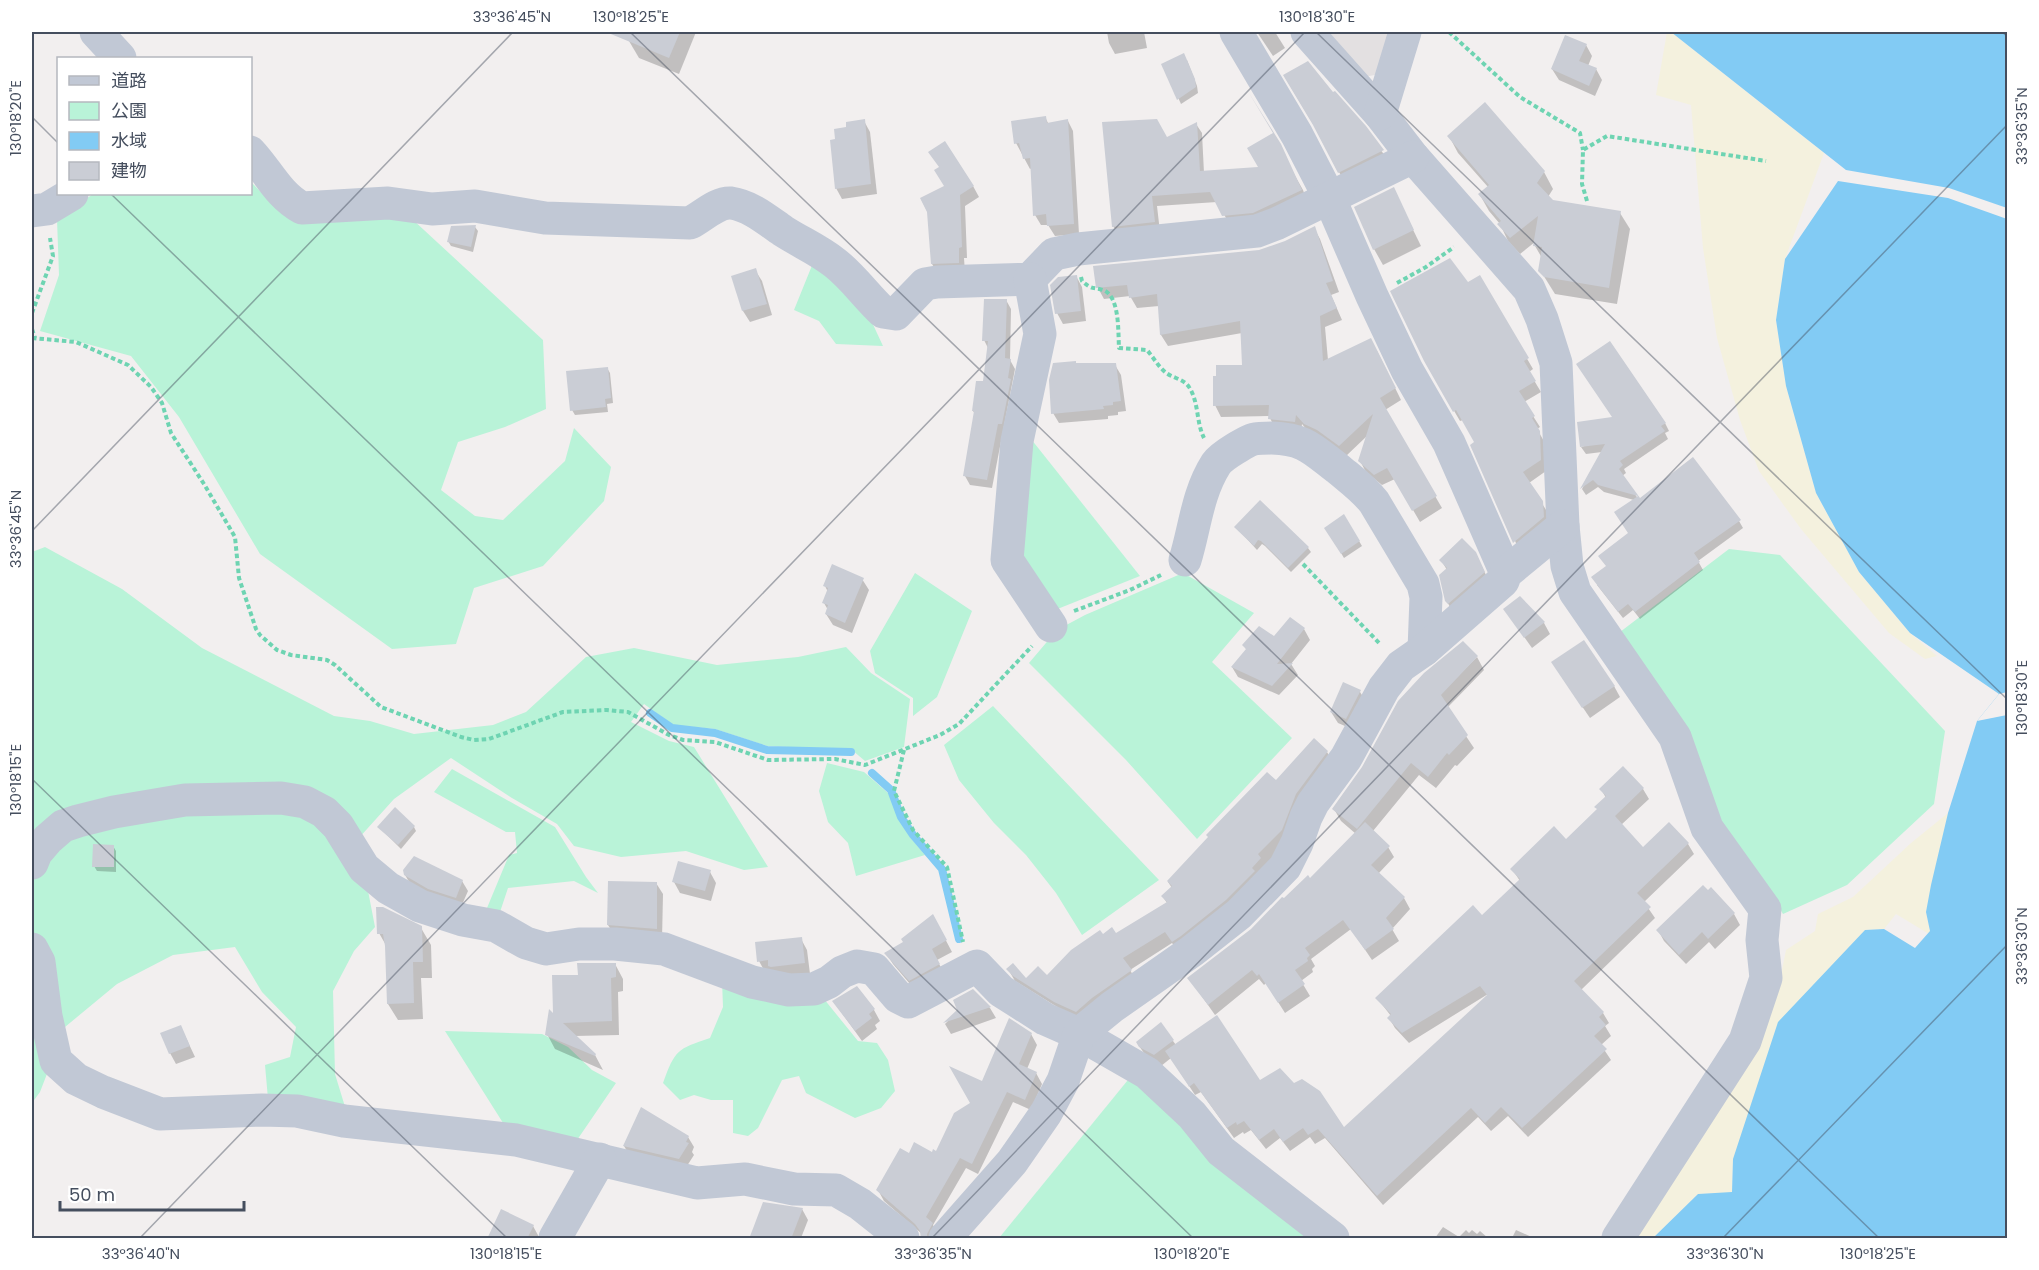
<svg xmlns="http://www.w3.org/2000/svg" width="2039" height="1270" font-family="Poppins,'Noto Sans JP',sans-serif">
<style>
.education{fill:#e3e0e1}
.green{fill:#b9f3d8}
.sand{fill:#f4f1de}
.water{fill:#82cbf4}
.pier{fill:#f2efef}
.shadow{fill:#0003}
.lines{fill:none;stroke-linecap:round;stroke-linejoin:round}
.stream{stroke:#82cbf4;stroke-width:8}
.building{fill:#cacdd5}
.path{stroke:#6ed4b2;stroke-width:4;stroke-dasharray:4.5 3;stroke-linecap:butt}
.minor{stroke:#c1c8d5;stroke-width:33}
.ticks{fill:none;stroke:#454e5e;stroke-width:1.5;stroke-opacity:0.45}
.neatline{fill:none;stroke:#454e5e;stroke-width:2}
.ticks-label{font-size:15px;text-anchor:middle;fill:#454e5e}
</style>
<rect width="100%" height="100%" fill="#f2efef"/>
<polygon class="education" points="1325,32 1398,32 1385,73 1364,77"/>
<g class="green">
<polygon points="251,182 266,197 411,218 543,340 546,409 505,427 458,442 441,490 475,516 503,520 565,461 574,428 611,467 604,501 543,566 474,588 456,644 392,649 260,554 179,417 131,356 40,331 59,275 57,219 93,194 250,194"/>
<polygon points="813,263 863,303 883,346 836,344 819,321 794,310"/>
<polygon points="1031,439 1140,576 1055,610 1015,562"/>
<polygon points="45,547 122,589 202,648 334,716 370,721 414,734 493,725 526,712 586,657 634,648 717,665 798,657 846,647 871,673 910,699 904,747 865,761 852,750 767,746 715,729 673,725 644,704 631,722 669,741 694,747 768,867 744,870 686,851 621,857 574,846 557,824 512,798 451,758 394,799 358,839 375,927 354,951 333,991 335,1074 346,1110 268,1099 265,1065 290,1057 296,1027 262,992 235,947 173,955 117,984 65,1027 40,1092 32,1103 32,552"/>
<polygon points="1729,549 1780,555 1945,731 1934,804 1847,885 1783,914 1771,893 1720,828 1620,632"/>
<polygon points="915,573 972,611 937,697 913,716 913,698 875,673 870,651"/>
<polygon points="1183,573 1254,613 1212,662 1292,738 1197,839 1126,760 1029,663 1057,630 1085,615"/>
<polygon points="993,706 1159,880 1082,935 1056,893 1026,855 994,823 959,780 944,745"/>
<polygon points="827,763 864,772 888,793 910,837 925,855 856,876 848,843 828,822 819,791"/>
<polygon points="452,769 555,827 586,877 598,893 574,881 508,888 500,912 487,908 509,855 517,853 515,832 506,832 434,792"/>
<path d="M722 980 824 999 858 1041 877 1043 888 1060 895 1091 881 1108 855 1118 806 1093 799 1076 782 1080 758 1128 748 1136 733 1133V1100H711L694 1095 680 1100 663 1083C675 1050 677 1049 710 1038L723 1007Z"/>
<polygon points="445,1031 542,1034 568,1047 592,1070 616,1083 575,1143 510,1134"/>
<polygon points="1132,1075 1319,1238 999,1238"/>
</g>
<g class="sand">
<polygon points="1667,32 1671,32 1824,153 1785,259 1776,320 1786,386 1816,493 1859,572 1910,633 1937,656 1925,659 1889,633 1801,529 1759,471 1740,420 1717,338 1703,248 1691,105 1656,95"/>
<polygon points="1948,813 1926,912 1930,931 1929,934 1896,914 1884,929 1865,930 1733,1159 1732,1193 1698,1194 1653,1238 1629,1238 1778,990 1786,950 1815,931 1818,914 1853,897 1911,843"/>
</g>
<g class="water">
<polygon points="1671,32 2007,32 2007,208 1949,188 1846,170"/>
<polygon points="1838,181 1948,198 2007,219 2007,1238 1653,1238 1698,1194 1732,1192 1733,1159 1778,1022 1865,930 1884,929 1915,948 1930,931 1926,912 1931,885 1948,813 1977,721 1999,694 1910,633 1859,572 1816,493 1786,386 1776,320 1785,259"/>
</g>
<polygon class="pier" points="2007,692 2007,715 1977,721 1999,694"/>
<g class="shadow">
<polygon points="633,32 696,32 679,74 639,58 629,41"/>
<polygon points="1107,32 1144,32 1147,48 1115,54 1109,43"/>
<polygon points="1257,32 1275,32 1285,48 1273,56"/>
<polygon points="1586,45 1592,56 1588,66 1596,69 1602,80 1595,96 1559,80 1552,69"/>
<polygon points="1187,60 1197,86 1198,93 1181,104 1163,64"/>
<polygon points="1333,94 1364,127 1388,160 1345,182 1339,172"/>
<polygon points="1045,117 1049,125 1068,121 1073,131 1079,234 1055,236 1048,225 1041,225 1035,215 1032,168 1030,169 1016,143"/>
<polygon points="864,121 870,132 877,194 842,199 836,188 837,141 847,128"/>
<polygon points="1196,124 1202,133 1204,173 1260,168 1272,135 1303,190 1307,201 1230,225 1217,202 1157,206 1160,232 1119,236 1113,226 1167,139"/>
<polygon points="1449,136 1544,172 1553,189 1548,197 1552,202 1620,213 1630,229 1617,304 1555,294 1540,270 1542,258 1535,246 1535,242 1520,254 1508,241 1500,224 1489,211 1480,195 1488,187 1458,153"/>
<polygon points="973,186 979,197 965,206 967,258 964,258 965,273 938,274 932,264 946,187"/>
<polygon points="1393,189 1421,246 1383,265 1374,249"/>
<polygon points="475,227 478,231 473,252 451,246 448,241"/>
<polygon points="1314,228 1320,239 1339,292 1331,295 1342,320 1325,327 1328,360 1377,351 1401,400 1385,410 1442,508 1420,522 1395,479 1382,485 1366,472 1360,461 1367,436 1346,456 1312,436 1302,424 1301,433 1276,430 1269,416 1221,417 1215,405 1243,367 1242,333 1168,346 1161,335 1159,306 1137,308 1130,296 1104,299 1098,288 1259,251 1285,242"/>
<polygon points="755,270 762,281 772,315 750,322 743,311 733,277"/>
<polygon points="1076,276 1082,287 1086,321 1063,324 1057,313"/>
<polygon points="1480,277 1533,369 1529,372 1541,392 1524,402 1540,427 1537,429 1545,443 1546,471 1529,483 1548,513 1549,528 1520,552 1472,445 1476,443 1463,420 1460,421 1425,361 1468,284"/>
<polygon points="1006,300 1011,309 1010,360 1015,369 992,488 970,485 965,476 975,414 973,411 984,383 988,348 984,340"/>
<polygon points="1076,364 1115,365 1121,375 1126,411 1118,412 1118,415 1108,416 1108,419 1059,423 1053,413"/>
<polygon points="607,368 610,373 613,403 607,404 608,412 575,415 572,410"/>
<polygon points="1665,423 1669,431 1665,433 1668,439 1624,469 1626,473 1622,476 1639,500 1739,521 1743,528 1698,561 1703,570 1640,619 1633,610 1623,618 1597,585 1630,534 1634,500 1604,492 1598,487 1586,495 1582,489 1602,452 1586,454 1581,447"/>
<polygon points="1344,516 1362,546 1344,558 1326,528"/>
<polygon points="1236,527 1308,548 1311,552 1291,572 1265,546 1262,544 1257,550"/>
<polygon points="1475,553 1490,583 1453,612 1446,600 1447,570 1441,560"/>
<polygon points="862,579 869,590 852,633 833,625 826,614 828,610 824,603 828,592 825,586"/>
<polygon points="1520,598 1544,623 1550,634 1532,648 1505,610"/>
<polygon points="1304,629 1310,640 1291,664 1298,675 1279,695 1238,677 1232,667 1247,651 1244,645"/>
<polygon points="1477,657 1484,670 1447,708 1474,748 1457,766 1455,765 1436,788 1419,775 1373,831 1388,847 1394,857 1378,874 1404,898 1410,909 1392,929 1399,941 1372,960 1351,929 1311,959 1315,966 1312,969 1313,972 1301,981 1310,996 1285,1013 1266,983 1264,985 1259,979 1215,1015 1189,978 1252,930 1284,901 1310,880 1356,834 1341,821 1334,809 1364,768"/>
<polygon points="1560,674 1614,686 1620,697 1590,718"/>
<polygon points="1344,684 1360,692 1367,703 1352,729 1338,723 1331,712"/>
<polygon points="1327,752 1334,764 1288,842 1180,953 1172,943 1130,970 1137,982 1083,1023 1015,981 1008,969 1026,980 1047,977 1103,936 1116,935 1167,903 1163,897 1172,888 1168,882 1276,782"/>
<polygon points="1623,768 1643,789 1649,799 1621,825 1643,849 1669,824 1688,844 1694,854 1644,902 1655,918 1581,990 1603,1013 1609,1023 1605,1026 1611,1036 1601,1045 1611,1060 1528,1137 1508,1116 1491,1131 1478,1117 1383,1205 1325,1138 1315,1144 1310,1137 1290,1151 1280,1138 1266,1149 1251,1130 1244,1134 1243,1132 1234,1138 1201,1092 1195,1095 1171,1058 1161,1066 1144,1053 1137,1043 1173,1041 1176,1045 1260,1082 1293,1085 1344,1129 1489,995 1488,994 1409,1043 1395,1028 1389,1018 1391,1016 1377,998 1482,917 1520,881 1512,869 1566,841 1598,810 1606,798 1601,789"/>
<polygon points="379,827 414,827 416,831 401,849"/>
<polygon points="113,846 116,851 116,872 97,871 94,866"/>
<polygon points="710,872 716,883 711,901 680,893 674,882"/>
<polygon points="405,875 462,881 468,891 461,907 411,885"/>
<polygon points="656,883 663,894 662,940 615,936 608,925"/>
<polygon points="1734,914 1740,925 1715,949 1709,942 1686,964 1664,941 1658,930"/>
<polygon points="933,916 952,952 937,960 945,975 916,991 893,964 886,953 905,943"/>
<polygon points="421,928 431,945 432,978 421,978 423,1019 398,1020 388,1004 387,947 379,933"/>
<polygon points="801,939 807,950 810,974 778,977 765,972 759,961"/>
<polygon points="615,964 623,979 623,991 618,992 619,1035 575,1036 595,1055 603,1070 555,1049 547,1034 554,1016 579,976"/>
<polygon points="973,991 990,1008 996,1018 951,1034 945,1024 959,1010"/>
<polygon points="834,1002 874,1010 880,1021 875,1025 877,1029 862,1041"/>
<polygon points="181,1027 195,1057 176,1064 170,1053"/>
<polygon points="1031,1034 1037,1045 1027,1069 1036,1073 1042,1084 1031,1110 1013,1102 978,1174 966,1168 933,1225 938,1235 936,1238 923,1238 922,1234 884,1201 878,1190 909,1155 936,1153 972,1103 983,1083"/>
<polygon points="688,1137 694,1147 692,1152 694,1155 685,1169 630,1156 624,1146"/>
<polygon points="802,1209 808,1220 801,1238 750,1238"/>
<polygon points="533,1226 539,1237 538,1238 488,1238"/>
<polygon points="1443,1227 1459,1237 1466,1230 1469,1233 1472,1230 1477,1234 1480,1231 1488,1238 1435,1238"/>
<polygon points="1516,1230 1534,1238 1512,1238"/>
</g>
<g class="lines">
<g class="stream">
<polyline points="650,713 672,728 715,733 767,750 851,752"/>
<polyline points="872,773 891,790 901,817 913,835 942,869 959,939"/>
</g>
</g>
<g class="building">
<polygon points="606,32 680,32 669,58"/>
<polygon points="1565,35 1587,44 1579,61 1597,68 1589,86 1551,69"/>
<polygon points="1184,53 1195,79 1196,87 1177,100 1161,64"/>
<polygon points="1308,61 1333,92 1335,91 1366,126 1384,150 1338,173 1313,125 1283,75"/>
<polygon points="1249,93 1281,144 1302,190 1253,213 1222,216 1210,192 1152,196 1155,222 1112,227 1102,122 1157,119 1167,137 1197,122 1200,171 1258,167 1247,148 1273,133"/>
<polygon points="1485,102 1545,171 1537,183 1553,200 1621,211 1609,288 1544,277 1538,271 1542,247 1533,246 1538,216 1510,238 1497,224 1501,221 1478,194 1489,185 1447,136"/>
<polygon points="1046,116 1047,123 1068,119 1074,224 1047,226 1046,214 1033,216 1030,158 1023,159 1019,143 1014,144 1011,121"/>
<polygon points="865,119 871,184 835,189 830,140 835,139 834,129 846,127 846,122"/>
<polygon points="945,141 974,186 960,195 962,247 959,248 959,263 931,264 927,212 920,198 944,186 934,170 939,167 928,152"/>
<polygon points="1394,187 1414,230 1373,250 1354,207"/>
<polygon points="476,225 471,247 447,242 451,226"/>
<polygon points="1315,226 1333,281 1326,283 1337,308 1320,316 1323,361 1371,338 1396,388 1380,398 1437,496 1412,511 1387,468 1374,475 1358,461 1373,414 1339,446 1317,430 1304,424 1296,415 1295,422 1268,419 1269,405 1213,406 1213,376 1216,376 1216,365 1242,365 1240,321 1160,335 1157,294 1129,298 1127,285 1096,288 1093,266 1259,250 1285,241"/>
<polygon points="1450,258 1468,282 1480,275 1529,358 1524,361 1536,381 1519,391 1535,416 1532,418 1540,431 1541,460 1523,472 1543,501 1544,517 1513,543 1470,445 1474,442 1456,410 1453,412 1424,361 1390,291"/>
<polygon points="756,268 767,304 742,311 731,276"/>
<polygon points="1077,275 1081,311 1055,314 1050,285 1058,277"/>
<polygon points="984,299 1007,299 1005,358 1011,359 1008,378 1011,379 1002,424 998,424 987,480 963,476 974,411 972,411 976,381 983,381 988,341 982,341"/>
<polygon points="1610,341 1666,423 1661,426 1665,431 1620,461 1623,465 1619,469 1640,498 1693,457 1741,520 1694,553 1700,562 1635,612 1628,604 1618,612 1591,577 1606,566 1598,556 1628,533 1614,512 1638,496 1598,485 1593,480 1580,489 1605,444 1580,447 1577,422 1612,417 1576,364"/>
<polygon points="1076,361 1076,363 1116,363 1121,401 1113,402 1113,405 1103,406 1104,409 1051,414 1049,380 1053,363"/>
<polygon points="608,367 611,398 605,399 606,407 570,411 566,371"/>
<polygon points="1260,500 1309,547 1288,568 1261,541 1258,540 1254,546 1234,527"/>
<polygon points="1344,514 1360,541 1341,554 1324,528"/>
<polygon points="1462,538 1476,552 1485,572 1448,604 1445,601 1439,575 1447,568 1439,560"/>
<polygon points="832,564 864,578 845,623 825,614 828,605 822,603 828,588 823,586"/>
<polygon points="1520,596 1545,622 1524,638 1503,609"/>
<polygon points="1290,617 1305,628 1277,664 1293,663 1272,686 1231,667 1246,649 1242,645 1259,626 1274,636"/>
<polygon points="1584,640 1615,686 1582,708 1551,662"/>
<polygon points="1463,641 1478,656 1441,695 1468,735 1449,755 1447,753 1428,777 1411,763 1357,829 1332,809 1362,767 1398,701 1424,673"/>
<polygon points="1343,682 1361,690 1346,719 1330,712"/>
<polygon points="1314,738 1328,751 1296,794 1282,830 1258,854 1261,858 1252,868 1255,871 1226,900 1181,936 1172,942 1165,932 1123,958 1132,970 1092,998 1076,1012 1054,1002 1013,976 1006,969 1013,963 1026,978 1038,966 1047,975 1071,950 1100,930 1103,934 1112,927 1116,933 1167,902 1161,896 1172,886 1167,881 1208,837 1206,835 1267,772 1276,780"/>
<polygon points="1623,766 1644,788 1615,816 1643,847 1669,822 1689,843 1637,893 1651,907 1574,981 1604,1012 1599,1017 1606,1025 1594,1036 1607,1049 1522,1128 1501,1107 1485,1123 1471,1108 1377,1196 1318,1129 1308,1135 1303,1128 1283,1142 1274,1129 1259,1140 1244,1121 1237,1125 1236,1122 1227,1128 1194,1083 1189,1087 1188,1085 1165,1051 1217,1015 1260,1080 1280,1068 1294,1083 1302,1079 1320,1091 1344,1127 1487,995 1480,986 1402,1033 1387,1018 1391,1014 1375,998 1473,905 1482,915 1520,879 1510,869 1554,826 1566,839 1597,809 1594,807 1606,796 1599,789"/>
<polygon points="395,807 415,826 398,845 377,827"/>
<polygon points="1365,822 1390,846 1371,865 1405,897 1386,918 1394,929 1365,950 1343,920 1305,948 1310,955 1307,958 1308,961 1295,970 1305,984 1278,1003 1259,974 1257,976 1252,970 1208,1005 1187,978 1251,929 1282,897 1284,898 1308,875 1310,878"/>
<polygon points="93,844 114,845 114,867 92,867"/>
<polygon points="414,856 463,880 456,898 428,889 404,875 403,870"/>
<polygon points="678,861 711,870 705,891 672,882"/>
<polygon points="608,881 657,882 657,929 607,925"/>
<polygon points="1703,885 1708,890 1711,887 1735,913 1708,939 1702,932 1679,955 1656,930"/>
<polygon points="376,907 383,907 422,926 423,962 413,962 414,1003 387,1004 385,946 383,934 377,934"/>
<polygon points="933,914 947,940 932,949 940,964 909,981 884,953 903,942 901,939"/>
<polygon points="802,937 805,963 771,967 768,966 768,960 757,962 755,942"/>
<polygon points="577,963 616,963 616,977 611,978 612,1021 563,1023 596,1054 595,1056 545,1035 549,1009 553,1013 552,975 578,975"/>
<polygon points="857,986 875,1009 869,1014 872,1018 855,1031 832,1001"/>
<polygon points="973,989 991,1007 943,1023 957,1010 953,1000"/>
<polygon points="1009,1018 1032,1033 1019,1064 1037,1072 1025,1100 1007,1092 972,1164 960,1158 926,1217 933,1223 927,1234 927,1239 921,1239 920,1231 915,1224 876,1190 900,1148 909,1153 914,1142 932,1152 933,1149 936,1151 954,1113 970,1103 949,1066 982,1081"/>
<polygon points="1161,1022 1174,1040 1154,1055 1139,1047 1136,1042"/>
<polygon points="181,1025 190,1046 169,1054 160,1033"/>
<polygon points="641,1107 689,1136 686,1142 689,1143 679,1159 623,1146"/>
<polygon points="763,1202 803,1208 791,1239 749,1239"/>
<polygon points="501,1209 534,1225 527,1239 487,1239"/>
</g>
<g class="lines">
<g class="path">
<polyline points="1449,32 1520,97 1580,133 1583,150"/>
<polyline points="1587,201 1582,184 1583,150 1607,136 1766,161"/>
<path d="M1081 277 1082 281C1092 290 1093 287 1103 290 1120 296 1118 332 1119 348L1147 350C1153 357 1158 366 1165 372 1172 378 1184 379 1189 387 1199 402 1196 422 1204 438"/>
<polyline points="1397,283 1426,267 1454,247"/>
<polyline points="32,313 53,256 50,238"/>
<polyline points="32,329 35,338"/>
<polyline points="32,338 76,342 128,365 151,387 162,403 171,433 204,484 235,537 239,578 256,629 260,635 277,650 291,655 327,660 335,665 381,707 461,737 474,740 489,739 563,712 607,710 628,712 669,735 683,740 715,742 768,760 835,759 865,765 940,735 959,724 1032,646"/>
<polyline points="1303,564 1381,645"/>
<polyline points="1074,611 1130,590 1161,575"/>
<polyline points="904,750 894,791 913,830 947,867 963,942"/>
</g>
<g class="minor">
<polyline points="96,32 120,58"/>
<polyline points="1236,32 1297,135 1329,197 1372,296 1407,370 1449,443 1506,573"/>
<polyline points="1307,32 1380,114 1413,157 1529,289 1542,319 1556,363 1563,526 1567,566 1575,592 1675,737 1707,828 1765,909 1762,940 1766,978 1745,1041 1618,1238"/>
<polyline points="1380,114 1405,32"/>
<path d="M250 152C268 171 278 195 302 208L388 203 432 209 475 206 545 218 690 223C702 217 717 202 731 203 751 206 767 220 783 231 800 242 819 250 835 263 853 277 866 296 883 312L896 314 925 284 937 282 1030 279 1054 254 1078 249 1257 231 1278 223 1413 157"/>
<polyline points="32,211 47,209 72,194"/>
<polyline points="1030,279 1040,334 1017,441 1007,560 1051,626"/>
<path d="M1185 560C1195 528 1197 494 1216 464 1221 457 1230 452 1238 447 1253 438 1254 438 1272 438 1305 439 1312 449 1337 468 1350 479 1363 488 1374 502L1423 584 1426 597 1424 650"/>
<polyline points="32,863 36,853 48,839 63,826 78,821 114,812 185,800 281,798 305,802 324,812 338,826 364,868 388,888 420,906 463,920 496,926 526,943 546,949 579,944 615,944 664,949 752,982 789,990 814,989 829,982 842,972 857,966 874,969 898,997 908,1002 977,966 1001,991 1045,1019 1079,1034 1147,1073 1192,1115 1221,1151 1333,1238"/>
<polyline points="32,949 39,962 46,1016 56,1061 76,1079 103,1092 160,1114 262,1110 297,1111 344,1121 516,1140 697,1183 745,1179 794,1189 836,1190 860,1204 903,1238"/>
<polyline points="555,1238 600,1159"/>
<polyline points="945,1238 1012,1162 1046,1113 1063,1081 1079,1034 1112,1007 1192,951 1239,914 1285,867 1297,843 1306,817 1313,803 1346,758 1384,688 1401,666 1424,650 1503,581 1506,573 1563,526"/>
</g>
</g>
<path class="ticks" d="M630 32 1879 1238M1316 32 2008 700M2002 32 2008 37M32 117 58 143M111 194 1193 1238M32 531 513 32M32 779 507 1238M140 1238 1305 32M932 1238 2008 124M1723 1238 2008 944"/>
<rect width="2039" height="1270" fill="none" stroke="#ffffff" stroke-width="66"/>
<rect x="57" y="57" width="195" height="138" fill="#ffffff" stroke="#b5b8bf" stroke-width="1.5"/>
<rect x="69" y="76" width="30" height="9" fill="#c1c8d5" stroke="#b5b8bf" stroke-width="1.5"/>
<text x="111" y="87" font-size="18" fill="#454e5e">道路</text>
<rect x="69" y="102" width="30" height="18" fill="#b9f3d8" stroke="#b5b8bf" stroke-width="1.5"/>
<text x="111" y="117" font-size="18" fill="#454e5e">公園</text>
<rect x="69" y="132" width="30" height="18" fill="#82cbf4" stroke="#b5b8bf" stroke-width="1.5"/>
<text x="111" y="147" font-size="18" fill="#454e5e">水域</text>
<rect x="69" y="162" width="30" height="18" fill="#cacdd5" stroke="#b5b8bf" stroke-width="1.5"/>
<text x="111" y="177" font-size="18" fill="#454e5e">建物</text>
<path d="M60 1201v9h184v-9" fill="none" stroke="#454e5e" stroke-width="3"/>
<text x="69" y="1201" font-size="18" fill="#454e5e" stroke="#ffffff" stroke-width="4.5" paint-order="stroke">50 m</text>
<rect x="33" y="33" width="1973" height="1204" class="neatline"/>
<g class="ticks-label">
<text x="512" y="22">33°36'45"N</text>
<text x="631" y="22">130°18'25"E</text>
<text x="1317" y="22">130°18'30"E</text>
<text transform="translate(16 118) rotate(-90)" y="5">130°18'20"E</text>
<text transform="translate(2022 126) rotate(-90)" y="5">33°36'35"N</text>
<text transform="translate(16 529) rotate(-90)" y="5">33°36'45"N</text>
<text transform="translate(2022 698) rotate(-90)" y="5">130°18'30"E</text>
<text transform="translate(16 780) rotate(-90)" y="5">130°18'15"E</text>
<text transform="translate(2022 946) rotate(-90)" y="5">33°36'30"N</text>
<text x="141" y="1259">33°36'40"N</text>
<text x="506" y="1259">130°18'15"E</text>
<text x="933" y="1259">33°36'35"N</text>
<text x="1192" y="1259">130°18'20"E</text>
<text x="1725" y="1259">33°36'30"N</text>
<text x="1878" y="1259">130°18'25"E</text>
</g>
</svg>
